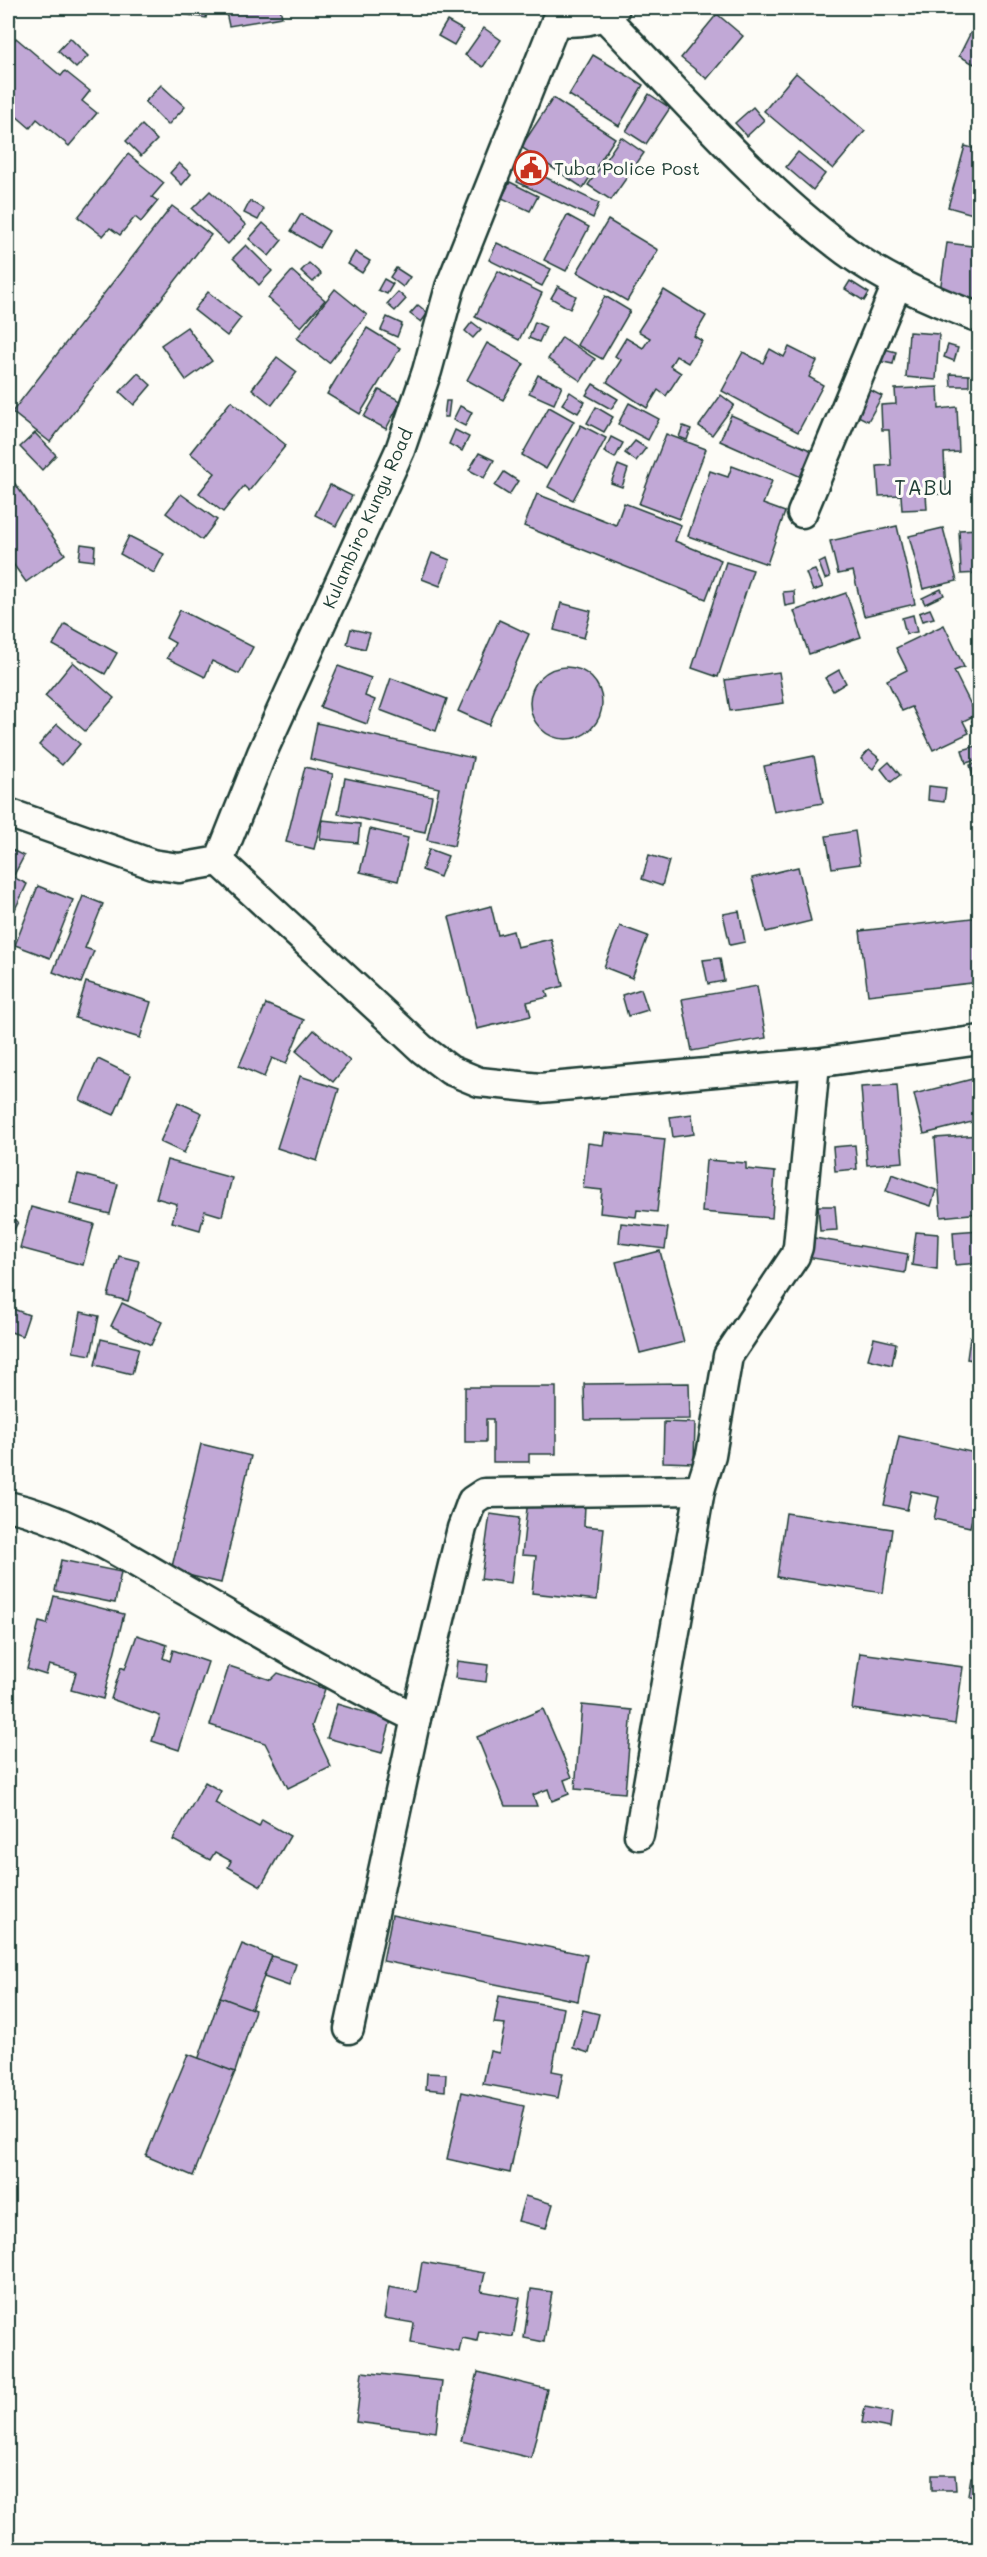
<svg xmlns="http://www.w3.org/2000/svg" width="987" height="2557" font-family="Mali,sans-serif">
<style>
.building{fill:#c1a8d6;stroke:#1f3d34;stroke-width:1.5}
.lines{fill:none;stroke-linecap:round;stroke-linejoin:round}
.street-casing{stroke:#1f3d34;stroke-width:33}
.street{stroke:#fdfcf7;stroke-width:28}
.labels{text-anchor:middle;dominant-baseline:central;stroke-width:6;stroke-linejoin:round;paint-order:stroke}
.poi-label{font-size:18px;fill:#1f3d34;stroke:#fdfcf7;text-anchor:start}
.street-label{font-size:18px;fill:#1f3d34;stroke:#fdfcf7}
.quarter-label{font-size:21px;letter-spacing:1.5px;fill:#1f3d34;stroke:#fdfcf7}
</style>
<rect width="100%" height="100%" fill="#fdfcf7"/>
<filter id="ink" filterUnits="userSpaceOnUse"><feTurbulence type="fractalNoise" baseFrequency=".0167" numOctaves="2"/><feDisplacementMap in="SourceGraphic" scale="12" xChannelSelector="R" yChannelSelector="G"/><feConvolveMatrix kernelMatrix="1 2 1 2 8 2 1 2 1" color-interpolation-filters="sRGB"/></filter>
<g filter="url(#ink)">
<g class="building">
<polygon points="182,8 208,8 206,18 181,14"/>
<polygon points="225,8 280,8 282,17 229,26"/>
<polygon points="8,13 15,20 8,28"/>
<polygon points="717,14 743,36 707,79 681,58"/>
<polygon points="447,21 463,30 454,45 438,36"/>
<polygon points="975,24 980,26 980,52 974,64 959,56"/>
<polygon points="484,28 501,40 483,67 465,55"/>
<polygon points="16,38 61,76 65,71 90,91 82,101 97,113 69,146 37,119 30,128 8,109 14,101 8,96 8,48"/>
<polygon points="70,38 88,56 76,68 58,51"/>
<polygon points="593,55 643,85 619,126 569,95"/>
<polygon points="796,73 865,131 833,169 764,111"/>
<polygon points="161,85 185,107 168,125 145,102"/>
<polygon points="649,94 670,108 646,144 626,131"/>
<polygon points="553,98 615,138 583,188 521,147"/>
<polygon points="753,107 764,120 747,136 735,123"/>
<polygon points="142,125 157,140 141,156 126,141"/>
<polygon points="621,137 644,153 611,200 588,185"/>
<polygon points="965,146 980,150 980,216 948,207"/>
<polygon points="798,152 825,174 813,190 786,167"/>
<polygon points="128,154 164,183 152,197 158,201 141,222 135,217 120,235 110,228 103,236 78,217"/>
<polygon points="179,163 191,174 182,185 170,173"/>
<polygon points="524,167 599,203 593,218 517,182"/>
<polygon points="510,182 538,196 530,211 502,198"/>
<polygon points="210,191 246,225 228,244 192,209"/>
<polygon points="250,201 264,209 258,220 244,213"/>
<polygon points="172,206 211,235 50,442 12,412"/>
<polygon points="301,214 329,231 319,248 291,231"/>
<polygon points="567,215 589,227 566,271 544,260"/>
<polygon points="608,220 658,250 627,301 577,272"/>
<polygon points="263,223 282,240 269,256 249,239"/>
<polygon points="497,243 551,269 542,286 489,260"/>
<polygon points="947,243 980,247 980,304 939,298"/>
<polygon points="246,245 272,271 259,285 233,258"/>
<polygon points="355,252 370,261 362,273 348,264"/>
<polygon points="309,263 321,274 313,282 301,271"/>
<polygon points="396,268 410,277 403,287 390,277"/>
<polygon points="292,271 325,300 301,327 268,298"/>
<polygon points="498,271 542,293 519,340 475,317"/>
<polygon points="384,279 393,284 387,294 378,290"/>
<polygon points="850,281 869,293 864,301 845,289"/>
<polygon points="558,286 576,296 570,309 551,298"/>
<polygon points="335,289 367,315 329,363 297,338"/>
<polygon points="664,290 706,316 694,336 702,341 688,363 676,356 670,366 681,373 666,396 658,390 647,408 607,382 621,360 615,356 626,338 643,348 650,338 638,331"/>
<polygon points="208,292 241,318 227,336 194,310"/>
<polygon points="398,292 406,299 395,311 387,304"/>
<polygon points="605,296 630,311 602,359 577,345"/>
<polygon points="418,305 428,313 421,322 410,314"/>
<polygon points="387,317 402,324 397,337 381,330"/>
<polygon points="472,322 481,329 473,338 465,331"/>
<polygon points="535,322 546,327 539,342 529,338"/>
<polygon points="187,327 212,361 186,380 161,345"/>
<polygon points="367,328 400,348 360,414 327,394"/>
<polygon points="909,332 939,334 936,380 906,377"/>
<polygon points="562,337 595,359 581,381 548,359"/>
<polygon points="487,343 524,364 503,400 467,380"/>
<polygon points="948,345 958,348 954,361 944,357"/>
<polygon points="789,347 817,361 809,377 823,385 798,432 722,391 743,352 763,363 770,349 784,357"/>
<polygon points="881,348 896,352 893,364 878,361"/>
<polygon points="277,357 297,372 272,405 252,389"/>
<polygon points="138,373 151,385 134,405 120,392"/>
<polygon points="950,374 969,375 969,386 951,386"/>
<polygon points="538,375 562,386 554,404 529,393"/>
<polygon points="593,384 618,399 611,409 586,395"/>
<polygon points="938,387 939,409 957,407 959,452 944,453 946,494 926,494 927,509 902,510 901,495 879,496 877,466 891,465 889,430 882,430 881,405 896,404 895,389"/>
<polygon points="379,390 401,401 386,429 364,417"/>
<polygon points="870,390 882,396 868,421 856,415"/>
<polygon points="570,392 585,402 578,413 562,404"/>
<polygon points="721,395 734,405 712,435 699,426"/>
<polygon points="231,401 286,445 249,491 244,486 223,512 199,493 215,473 190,453"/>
<polygon points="446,401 450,401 448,417 444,417"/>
<polygon points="629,403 659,419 648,440 618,424"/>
<polygon points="460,406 472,412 465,426 453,420"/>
<polygon points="549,407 574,421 546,469 522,455"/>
<polygon points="596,407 613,417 604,432 587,423"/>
<polygon points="731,415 819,454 808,480 720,441"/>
<polygon points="581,425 606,438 573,500 548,487"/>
<polygon points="683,426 691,429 687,440 679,437"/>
<polygon points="455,430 469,437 462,451 449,444"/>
<polygon points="35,433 56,455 42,470 20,447"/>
<polygon points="666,434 706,449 679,519 639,504"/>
<polygon points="611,437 623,443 615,458 604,452"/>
<polygon points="635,441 646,448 636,461 625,453"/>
<polygon points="479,453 494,460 484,478 469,470"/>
<polygon points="618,465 628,469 622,487 611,483"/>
<polygon points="732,466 772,481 763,504 785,512 767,564 688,536 710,471 728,477"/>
<polygon points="504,472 518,481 509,495 495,486"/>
<polygon points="8,474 65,554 26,582 8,557"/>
<polygon points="330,485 352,496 336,526 315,515"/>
<polygon points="181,494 217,520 202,540 166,513"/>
<polygon points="537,494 616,525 624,503 681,525 675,541 721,560 706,599 524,526"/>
<polygon points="897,526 915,604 864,616 853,571 838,574 830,541"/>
<polygon points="943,528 957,581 923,589 909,536"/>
<polygon points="980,529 980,573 961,574 959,530"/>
<polygon points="129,536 164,554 154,573 120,554"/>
<polygon points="81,544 95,546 94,561 79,559"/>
<polygon points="432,553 450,560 440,586 422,579"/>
<polygon points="825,560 830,577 825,579 819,563"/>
<polygon points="726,562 753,570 718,677 692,668"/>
<polygon points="815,570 823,587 813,591 806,573"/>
<polygon points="941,589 944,595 925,604 922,598"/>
<polygon points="794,591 795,604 785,606 783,592"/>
<polygon points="846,593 861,637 809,654 794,611"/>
<polygon points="561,603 591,611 584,638 554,630"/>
<polygon points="930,609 934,618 922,621 919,613"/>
<polygon points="180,610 253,647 239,674 212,661 205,677 167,658 175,643 166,638"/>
<polygon points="913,615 917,632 906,634 902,618"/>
<polygon points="499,620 529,634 489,725 458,711"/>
<polygon points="65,624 117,653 105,674 53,645"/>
<polygon points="944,625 964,667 954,671 976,715 963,721 969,733 933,750 912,707 902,711 887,680 907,670 896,648"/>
<polygon points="351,629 370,633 365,649 347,644"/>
<polygon points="73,662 114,698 85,731 45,696"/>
<polygon points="338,666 371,678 365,696 375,700 367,724 320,707"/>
<circle cx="566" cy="703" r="36"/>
<polygon points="839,670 846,683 833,691 825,678"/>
<polygon points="779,672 784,703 730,711 725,680"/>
<polygon points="391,678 447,699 436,731 380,710"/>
<polygon points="980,718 980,732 978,733 972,721"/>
<polygon points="317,723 473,758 454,846 427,840 439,788 310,759"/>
<polygon points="57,724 80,744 62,765 39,745"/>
<polygon points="980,745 980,759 966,763 962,750"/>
<polygon points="869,750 880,759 873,769 861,759"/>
<polygon points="814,756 823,803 774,812 764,766"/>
<polygon points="889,762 900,775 891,782 881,769"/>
<polygon points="980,763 980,802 970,765"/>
<polygon points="305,767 333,774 314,849 286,842"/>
<polygon points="345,778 432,796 425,832 338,814"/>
<polygon points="929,786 946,788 944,802 928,800"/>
<polygon points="322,820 360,824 358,843 320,839"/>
<polygon points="370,829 408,838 398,881 360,872"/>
<polygon points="855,831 860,864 832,868 826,836"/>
<polygon points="8,848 24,856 13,877 27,884 8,924"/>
<polygon points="429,849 448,856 440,877 422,870"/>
<polygon points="649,855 669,861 662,886 642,879"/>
<polygon points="798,867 811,921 766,932 752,878"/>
<polygon points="38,886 73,900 50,958 15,945"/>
<polygon points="83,896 103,904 85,948 94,951 81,983 53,972"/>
<polygon points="491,906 498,935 513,931 517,947 551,939 563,986 546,991 548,997 527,1002 531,1016 477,1029 449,917"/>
<polygon points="739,911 745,942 730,945 723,914"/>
<polygon points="980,917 980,982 868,995 860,931"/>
<polygon points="620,926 648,936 632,978 604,967"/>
<polygon points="720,958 724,981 708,984 703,960"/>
<polygon points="86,982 151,1002 140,1038 75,1018"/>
<polygon points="757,986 766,1038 692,1051 682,999"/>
<polygon points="641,989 648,1010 628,1016 622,995"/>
<polygon points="266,1004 304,1020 286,1064 272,1058 264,1077 239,1066"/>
<polygon points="314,1030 350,1061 333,1082 296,1051"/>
<polygon points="98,1059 131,1075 114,1115 80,1100"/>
<polygon points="300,1076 339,1089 317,1161 277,1148"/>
<polygon points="980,1077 980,1120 924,1134 914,1094"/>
<polygon points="897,1085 903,1162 867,1165 861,1087"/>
<polygon points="178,1102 202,1113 184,1153 160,1142"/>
<polygon points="692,1114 694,1134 673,1137 670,1117"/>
<polygon points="605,1133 665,1139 657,1212 637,1210 636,1217 600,1213 602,1190 583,1188 588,1143 603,1145"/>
<polygon points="980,1135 980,1213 941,1217 935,1138"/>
<polygon points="855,1145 857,1169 835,1171 833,1147"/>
<polygon points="167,1160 232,1178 222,1216 205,1211 200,1230 172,1222 177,1204 156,1198"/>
<polygon points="706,1160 746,1163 746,1169 775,1172 772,1218 702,1212"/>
<polygon points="78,1174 118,1184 110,1214 70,1204"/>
<polygon points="892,1174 936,1190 931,1206 886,1191"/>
<polygon points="818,1206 835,1206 837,1230 820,1231"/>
<polygon points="31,1207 94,1224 83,1265 20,1248"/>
<polygon points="8,1217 18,1222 8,1241"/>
<polygon points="621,1223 668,1228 665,1249 619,1243"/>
<polygon points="980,1230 980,1263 955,1265 953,1232"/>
<polygon points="916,1232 938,1234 937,1269 912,1265"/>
<polygon points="803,1236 908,1254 905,1273 800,1256"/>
<polygon points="660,1251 684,1342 640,1353 616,1262"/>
<polygon points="119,1256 139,1261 128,1301 108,1296"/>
<polygon points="122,1303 162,1322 151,1345 111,1326"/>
<polygon points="8,1307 29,1315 22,1336 8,1331"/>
<polygon points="81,1312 99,1316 91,1355 73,1352"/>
<polygon points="970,1337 980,1338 980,1361 967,1359"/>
<polygon points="874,1338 896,1343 892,1365 868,1359"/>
<polygon points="101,1339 139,1348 132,1374 95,1365"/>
<rect x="973" y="1371" width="7" height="13"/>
<polygon points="689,1383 690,1419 585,1420 584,1384"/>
<polygon points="465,1387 556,1387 556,1454 529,1454 529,1462 493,1462 493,1419 486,1419 486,1442 465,1442"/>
<polygon points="664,1422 695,1423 694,1463 663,1462"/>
<polygon points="899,1436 980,1454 980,1486 970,1527 934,1519 939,1497 911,1491 907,1510 884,1505"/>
<polygon points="201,1444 251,1456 221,1583 171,1571"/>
<polygon points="528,1499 585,1505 584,1526 604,1528 597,1600 532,1593 536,1556 522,1555"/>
<polygon points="786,1513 892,1529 883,1593 777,1577"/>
<polygon points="490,1514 519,1518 511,1583 481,1579"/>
<polygon points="61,1560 121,1572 115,1603 55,1591"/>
<polygon points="54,1596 124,1614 103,1699 71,1690 76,1672 49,1665 46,1675 27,1669 39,1622 47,1624"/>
<polygon points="137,1635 167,1645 163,1658 170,1661 173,1650 208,1662 179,1750 152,1741 160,1716 111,1699 121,1667 125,1669"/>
<polygon points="860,1653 963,1667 955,1724 852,1709"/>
<polygon points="457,1661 488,1665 486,1682 455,1678"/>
<polygon points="229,1666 271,1680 278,1673 325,1689 312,1726 331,1767 288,1788 265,1743 210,1725"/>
<polygon points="337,1704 391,1720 382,1753 327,1738"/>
<polygon points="582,1705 632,1710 625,1793 575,1789"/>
<polygon points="543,1709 572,1777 564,1780 569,1794 552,1801 548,1789 533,1795 537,1806 505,1806 477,1737"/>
<polygon points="205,1782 221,1791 215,1803 259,1827 262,1820 290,1836 261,1886 228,1867 231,1861 215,1852 210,1860 173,1840"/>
<polygon points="392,1915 587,1955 578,2001 383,1961"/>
<polygon points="242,1944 272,1956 251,2010 220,1997"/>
<polygon points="272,1956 296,1964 289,1986 264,1977"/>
<polygon points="499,1996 564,2008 552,2071 563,2073 558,2098 483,2084 490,2051 499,2053 505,2024 494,2023"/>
<polygon points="220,1997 255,2010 235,2072 198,2060"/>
<polygon points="583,2010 599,2014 589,2053 573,2048"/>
<polygon points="188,2054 235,2072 193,2176 146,2156"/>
<polygon points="427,2073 446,2074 445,2091 426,2089"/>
<polygon points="462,2092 524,2106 510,2173 447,2159"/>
<polygon points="525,2196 553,2204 546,2228 518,2221"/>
<polygon points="422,2262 485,2273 481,2291 520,2298 513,2337 479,2331 477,2341 462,2338 459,2352 411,2343 414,2323 384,2318 389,2287 417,2292"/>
<polygon points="531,2289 552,2292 544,2342 524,2338"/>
<polygon points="362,2372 442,2381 436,2432 356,2422"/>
<polygon points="478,2372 547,2389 531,2458 461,2441"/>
<polygon points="865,2407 892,2412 890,2428 862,2423"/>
<polygon points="932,2475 955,2475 956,2490 932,2490"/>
<polygon points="971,2477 980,2478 980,2497 968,2495"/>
</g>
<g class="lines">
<g class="street-casing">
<g id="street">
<path d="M604 16C682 96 756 184 846 251 885 280 933 301 980 318"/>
<path d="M556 21C578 23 597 22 615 8"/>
<polyline points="802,513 898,282"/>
<polyline points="8,813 152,864 179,868 219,861 262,753 400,450 427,371 450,287 556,21"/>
<polyline points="219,861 422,1049 450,1070 479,1082 540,1088 815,1063 980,1040"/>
<path d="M8 1506C67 1519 120 1553 172 1583 253 1629 332 1677 416 1718"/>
<polyline points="639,1835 700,1490 711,1455 728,1356 795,1256 798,1247 815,1063"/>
<polyline points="349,2029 416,1718 462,1528 472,1501 484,1493 700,1490"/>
</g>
</g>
<use href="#street" class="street"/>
</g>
</g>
<defs>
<g id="civic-ring" transform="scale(1.725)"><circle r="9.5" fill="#fdfcf7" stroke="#c8321e" stroke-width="1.5"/><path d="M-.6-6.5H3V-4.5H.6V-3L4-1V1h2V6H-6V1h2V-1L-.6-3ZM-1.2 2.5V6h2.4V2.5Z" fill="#c8321e"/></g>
</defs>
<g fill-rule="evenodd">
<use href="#civic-ring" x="531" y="168"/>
</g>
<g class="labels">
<g class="poi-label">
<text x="554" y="168">Tuba Police Post</text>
</g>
<g class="street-label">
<text transform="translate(367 518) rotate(-66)">Kulambiro Kungu Road</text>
</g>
<g class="quarter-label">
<text x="924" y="486">TABU</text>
</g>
</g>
<rect width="987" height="2557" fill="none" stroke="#fdfcf7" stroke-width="30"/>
<rect x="15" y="15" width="957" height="2527" fill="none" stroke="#1f3d34" stroke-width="2" filter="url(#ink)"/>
</svg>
